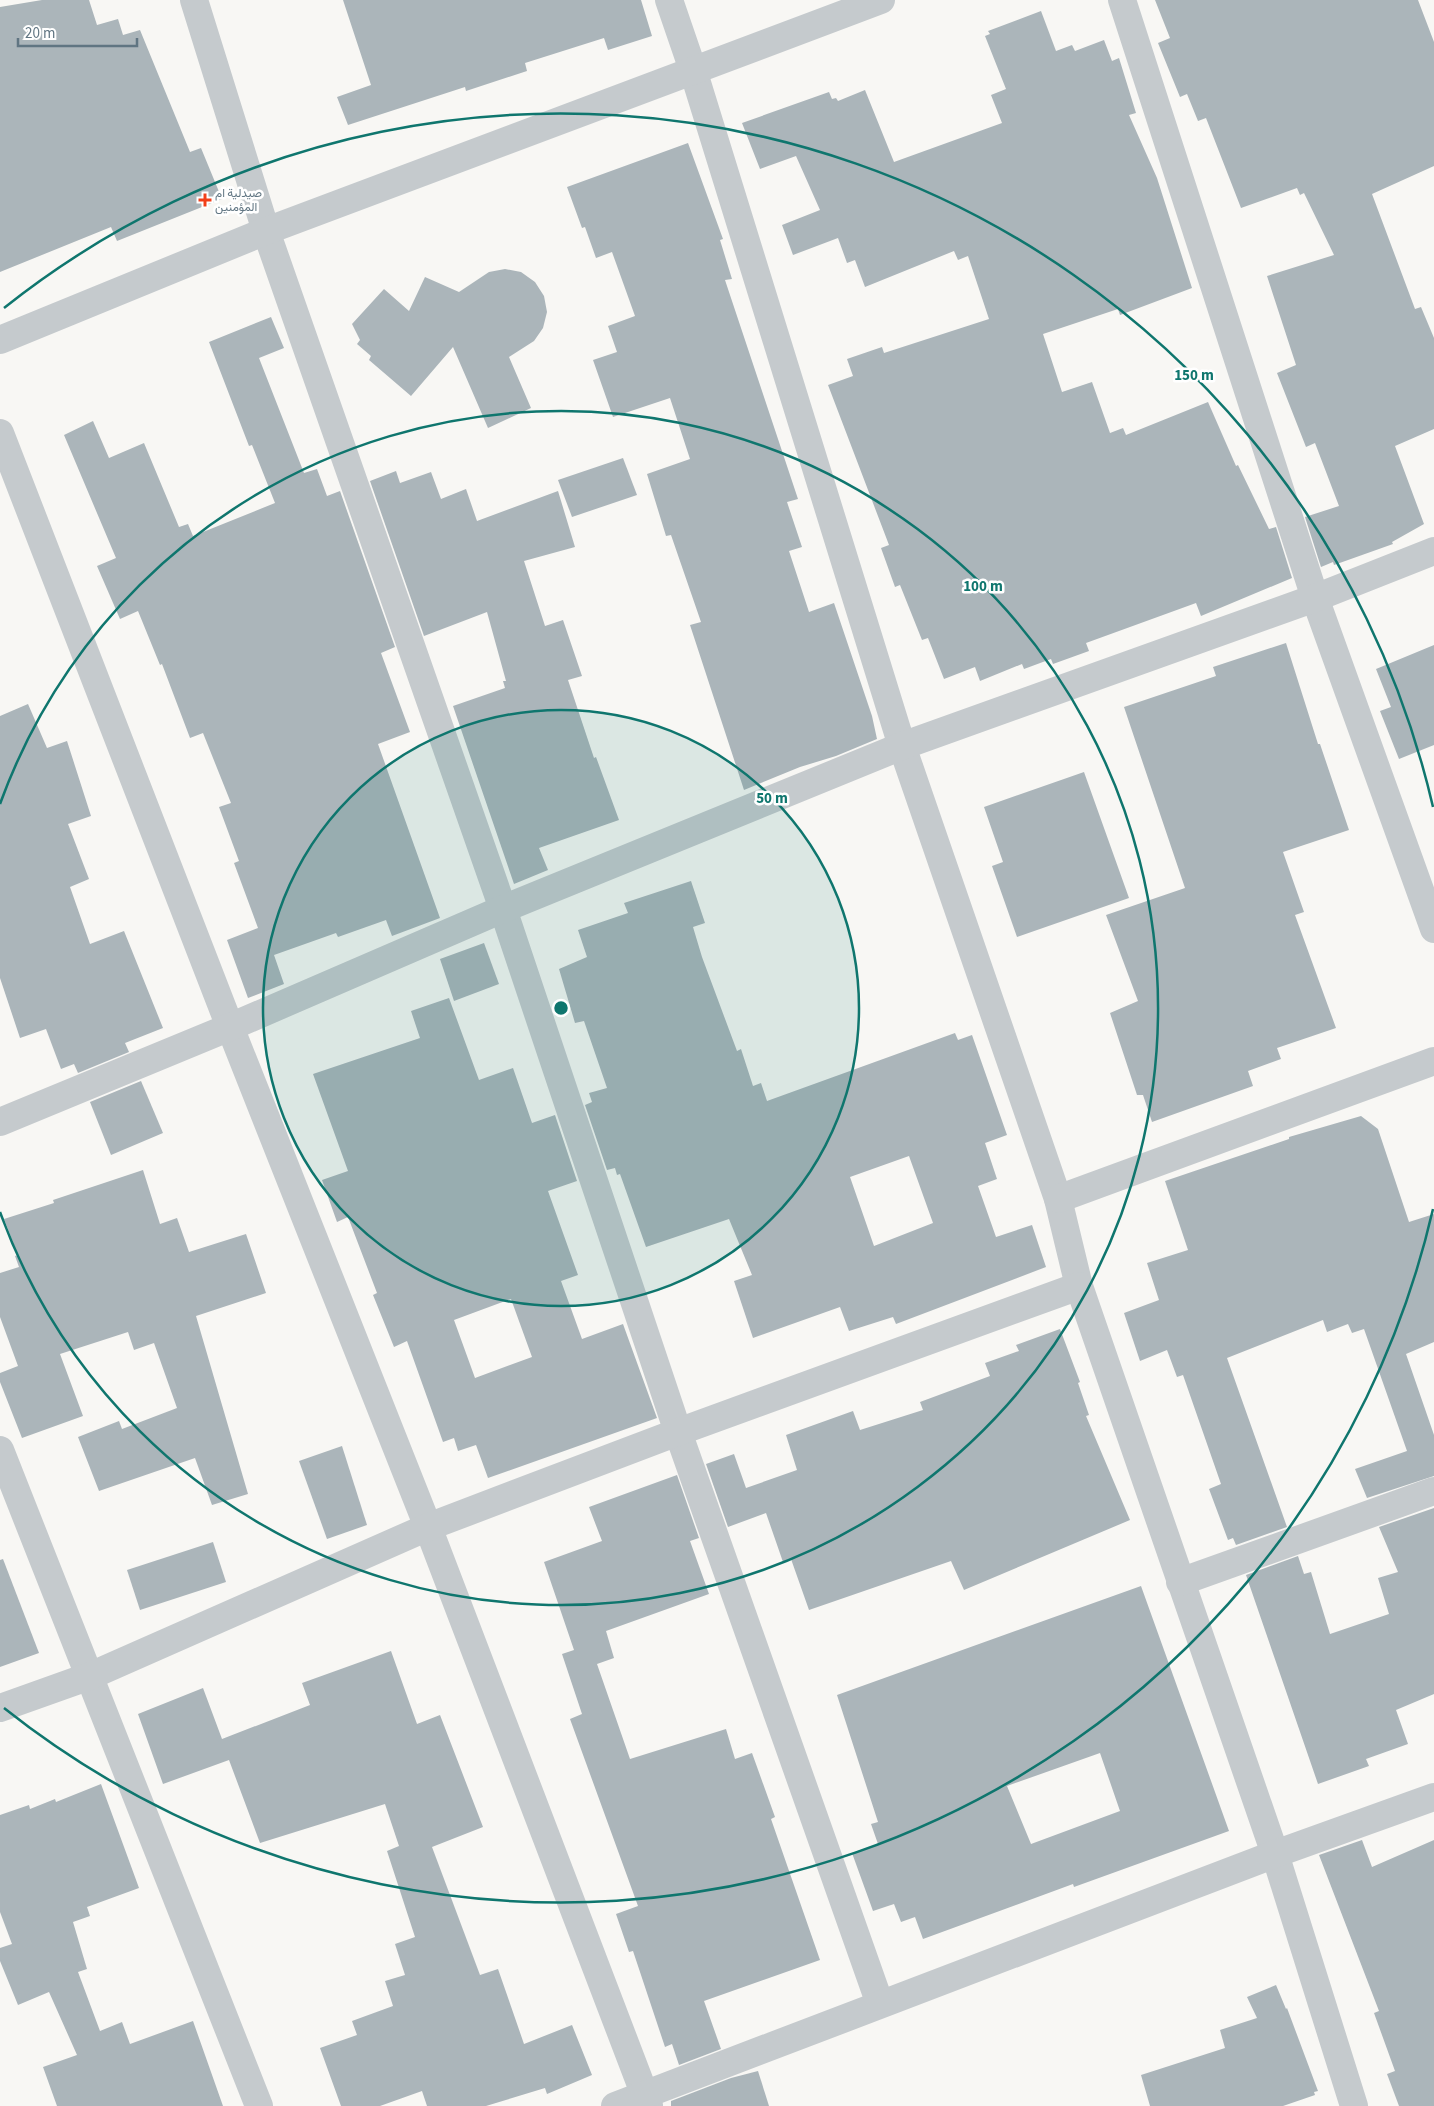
<svg xmlns="http://www.w3.org/2000/svg" width="1434" height="2106" font-family="'Source Sans 3',Vazirmatn,sans-serif">
<style>
.building{fill:#abb5ba;fill-rule:evenodd}
.lines{fill:none;stroke-linecap:round;stroke-linejoin:round}
.minor{stroke:#c5cacd;stroke-width:28}
.ring{fill:none;stroke:#0f766e;stroke-width:2.5}
.poi-dot{fill:#f23f19;stroke:#fff;stroke-width:2}
.labels{text-anchor:middle;dominant-baseline:central;stroke-width:5;stroke-linejoin:round;paint-order:stroke}
.poi-label{font-size:12px;fill:#607582;stroke:#fff;text-anchor:start}
.centre{fill:#0f766e;stroke:#fff;stroke-width:2.5}
.ring-label{font-size:15px;text-anchor:middle;font-weight:bold;fill:#0f766e;stroke:#fff;stroke-width:5;stroke-linejoin:round;paint-order:stroke}
</style>
<rect width="100%" height="100%" fill="#f8f7f4"/>
<g class="building">
<polygon points="42,0 89,0 97,25 118,19 123,35 140,30 190,152 201,148 222,199 117,241 111,227 0,272 0,7"/>
<polygon points="343,0 641,0 652,36 608,50 604,38 525,63 527,71 466,91 465,87 348,125 337,97 371,85"/>
<polygon points="1155,0 1418,0 1434,42 1434,166 1372,194 1415,309 1421,307 1434,338 1434,429 1395,446 1424,524 1392,542 1393,544 1334,565 1333,562 1321,567 1305,517 1339,506 1315,443 1306,447 1277,373 1296,365 1267,276 1334,255 1304,193 1300,195 1297,188 1241,208 1206,118 1198,121 1187,94 1180,97 1158,43 1170,38"/>
<polygon points="1041,11 1056,51 1072,45 1075,51 1104,40 1112,61 1119,58 1136,113 1129,115 1157,178 1192,288 1120,315 1118,309 1043,334 1062,392 1092,382 1110,433 1123,428 1126,435 1208,402 1236,466 1238,465 1269,529 1276,527 1292,578 1201,616 1196,603 1086,643 1089,651 1053,664 1051,659 1024,669 1022,664 980,681 975,667 944,679 928,638 922,640 900,585 895,587 881,548 889,545 828,385 853,376 847,359 882,347 884,353 989,319 968,256 958,260 954,251 865,287 855,260 847,263 838,238 793,255 782,225 820,210 796,156 760,169 742,123 829,92 832,99 836,98 838,101 865,90 894,162 1002,123 991,95 1006,89 985,36 990,34 988,31"/>
<polygon points="688,143 723,239 720,240 732,279 725,280 798,499 787,502 802,547 789,551 809,612 834,603 872,716 877,739 836,756 800,767 744,790 690,625 701,622 671,535 666,536 647,474 690,459 670,398 613,417 593,360 617,352 608,326 635,316 612,252 596,258 585,227 582,228 567,187"/>
<polygon points="505,269 521,272 535,282 544,296 547,312 543,328 534,341 509,357 531,408 488,428 453,347 411,396 369,360 371,356 357,344 360,340 352,324 384,289 409,311 425,277 459,292 489,272"/>
<polygon points="271,317 284,348 259,358 304,473 317,469 327,496 340,491 395,647 381,653 410,732 378,744 440,918 392,936 386,920 338,937 336,933 274,955 284,984 248,998 227,940 258,928 234,863 239,861 219,807 231,803 203,733 190,738 162,664 160,665 138,611 120,619 97,566 116,558 64,435 93,421 109,458 144,443 179,527 188,524 193,536 275,503 252,445 249,446 209,342"/>
<polygon points="623,458 637,495 572,517 558,480"/>
<polygon points="396,471 400,483 431,472 441,499 466,489 477,521 558,491 575,547 524,561 545,626 563,620 582,676 568,680 594,758 596,757 619,820 539,848 548,870 514,884 453,706 505,688 503,681 506,681 487,612 424,636 370,481"/>
<polygon points="1286,643 1318,744 1320,744 1349,830 1283,852 1304,912 1295,915 1336,1028 1277,1048 1281,1059 1248,1071 1253,1086 1152,1122 1143,1095 1137,1095 1110,1013 1138,1001 1106,915 1185,888 1124,707 1216,676 1213,667"/>
<polygon points="1434,645 1434,745 1399,759 1380,711 1391,707 1376,669"/>
<polygon points="28,704 47,748 67,741 91,816 68,824 89,879 70,887 90,944 124,931 163,1028 125,1043 129,1052 78,1073 74,1064 61,1069 46,1029 20,1038 0,978 0,716"/>
<polygon points="1084,772 1129,898 1017,937 992,866 1003,862 984,807"/>
<path d="M691 881 705 923 693 927 702 957 737 1051 741 1049 753 1086 761 1083 767 1101 955 1033 958 1040 972 1035 1007 1135 985 1143 997 1179 978 1186 996 1237 1032 1225 1046 1267 896 1324 893 1317 849 1331 840 1307 753 1338 734 1281 752 1275 729 1219 646 1247 620 1174 617 1175 615 1168 607 1170 585 1105 592 1102 589 1093 607 1088 584 1021 575 1023 559 969 587 957 578 930 628 913 624 903ZM909 1156 933 1223 874 1246 850 1177Z"/>
<polygon points="484,943 499,984 454,1001 440,959"/>
<path d="M449 998 479 1080 513 1068 532 1123 555 1115 577 1181 548 1191 578 1275 561 1281 582 1339 623 1324 657 1418 488 1478 476 1445 458 1451 454 1438 443 1442 407 1341 394 1347 373 1295 377 1293 348 1217 337 1222 322 1180 348 1171 313 1074 420 1038 411 1011ZM511 1299 532 1357 475 1378 454 1320Z"/>
<polygon points="141,1081 163,1133 111,1155 90,1102"/>
<polygon points="1361,1116 1378,1129 1409,1222 1434,1214 1434,1342 1406,1354 1434,1435 1434,1476 1367,1498 1355,1469 1407,1451 1364,1329 1352,1333 1348,1324 1327,1332 1323,1320 1227,1358 1287,1527 1236,1545 1233,1538 1228,1540 1209,1489 1221,1484 1183,1375 1177,1377 1167,1350 1140,1361 1124,1313 1159,1300 1147,1263 1188,1250 1165,1181 1289,1139 1289,1137"/>
<polygon points="143,1170 160,1224 177,1218 189,1252 246,1234 266,1293 196,1316 248,1494 212,1505 195,1458 99,1491 78,1437 119,1421 122,1429 177,1408 154,1343 134,1350 128,1332 60,1354 83,1416 22,1438 0,1382 0,1373 18,1366 0,1317 0,1273 19,1267 15,1256 18,1255 4,1219 54,1203 53,1200"/>
<polygon points="1060,1329 1080,1382 1078,1383 1089,1415 1086,1416 1130,1520 964,1590 951,1561 809,1610 791,1559 783,1562 766,1513 728,1527 706,1464 734,1454 746,1488 797,1470 786,1435 853,1411 860,1430 923,1410 920,1402 990,1376 985,1363 1019,1351 1016,1345"/>
<polygon points="342,1446 367,1525 327,1539 299,1461"/>
<polygon points="677,1475 699,1538 690,1541 709,1594 606,1631 614,1658 597,1664 630,1759 726,1729 735,1759 752,1753 775,1817 771,1819 820,1960 704,2001 721,2049 679,2065 672,2044 665,2047 633,1951 629,1952 616,1914 638,1906 570,1719 582,1714 562,1654 574,1650 544,1562 602,1541 589,1507"/>
<polygon points="1434,1508 1434,1694 1396,1710 1408,1744 1366,1759 1369,1766 1318,1784 1246,1575 1298,1556 1304,1574 1311,1572 1330,1634 1389,1614 1378,1578 1398,1572 1379,1527"/>
<polygon points="213,1542 226,1582 140,1610 127,1570"/>
<polygon points="3,1559 39,1653 0,1667 0,1560"/>
<path d="M1141 1586 1229 1831 1074 1887 1073 1884 923 1939 915 1917 901 1922 894 1904 873 1911 852 1853 878 1844 871 1824 878 1822 837 1695ZM1100 1753 1120 1811 1031 1844 1007 1786Z"/>
<polygon points="391,1651 417,1724 440,1715 483,1827 432,1847 480,1975 498,1969 524,2044 572,2025 592,2075 547,2094 545,2088 486,2106 427,2106 422,2091 380,2106 341,2106 320,2048 357,2035 352,2021 393,2006 385,1981 405,1975 395,1944 415,1937 387,1851 399,1846 385,1804 260,1843 229,1760 163,1784 138,1714 203,1688 222,1739 310,1705 302,1683"/>
<polygon points="101,1784 139,1888 87,1907 90,1916 73,1922 87,1969 78,1972 100,2031 122,2022 130,2044 193,2021 223,2106 57,2106 43,2067 77,2055 49,1992 18,2005 0,1961 0,1948 12,1944 0,1912 0,1815 29,1805 30,1809 55,1799 56,1802"/>
<polygon points="1362,1840 1372,1867 1434,1840 1434,2106 1399,2106 1387,2074 1395,2071 1374,2013 1379,2011 1319,1855"/>
<polygon points="1276,1985 1286,2009 1287,2008 1318,2091 1314,2092 1315,2095 1283,2106 1150,2106 1141,2075 1225,2048 1220,2030 1257,2018 1247,1997"/>
<polygon points="758,2071 769,2106 671,2106 671,2101 731,2078"/>
</g>
<g class="lines">
<g class="minor">
<polyline points="194,0 266,231 503,909 678,1432 880,2004"/>
<polyline points="669,0 693,70 902,746 1058,1199 1079,1286 1275,1854 1354,2106"/>
<polyline points="1122,0 1315,598 1434,929"/>
<polyline points="0,340 266,231 881,0"/>
<polyline points="0,433 230,1027 428,1527 649,2106"/>
<polyline points="0,1122 230,1027 503,909 902,746 1315,598 1434,551"/>
<polyline points="1058,1199 1434,1061"/>
<polyline points="0,1450 259,2106"/>
<polyline points="1180,1582 1434,1491"/>
<polyline points="0,1708 90,1676 428,1527 678,1432 1079,1286"/>
<polyline points="615,2106 1275,1854 1434,1797"/>
</g>
</g>
<circle cx="561" cy="1008" r="298" fill="#0f766e" fill-opacity=".12"/>
<g class="ring">
<circle cx="561" cy="1008" r="298"/>
<path d="M0 804A597 597 0 1 1 0 1212"/>
<path d="M1433 1209A895 895 0 0 1 4 1708M4 308A895 895 0 0 1 1433 807"/>
</g>
<path class="poi-dot" d="M202.5 192.5h5v5h5v5h-5v5h-5v-5h-5v-5h5z"/>
<g class="labels">
<g class="poi-label">
<text x="215" y="193">صيدلية ام<tspan x="215" dy="14">المؤمنين</tspan></text>
</g>
</g>
<circle cx="561" cy="1008" r="8" class="centre"/>
<g class="ring-label">
<text x="1194" y="380">150 m</text>
<text x="983" y="591">100 m</text>
<text x="772" y="803">50 m</text>
</g>
<path d="M18 38v8h119v-8" fill="none" stroke="#607582" stroke-width="2.5"/>
<text x="25" y="38" font-size="15" fill="#607582" stroke="#ffffff" stroke-width="4" paint-order="stroke">20 m</text>
</svg>
